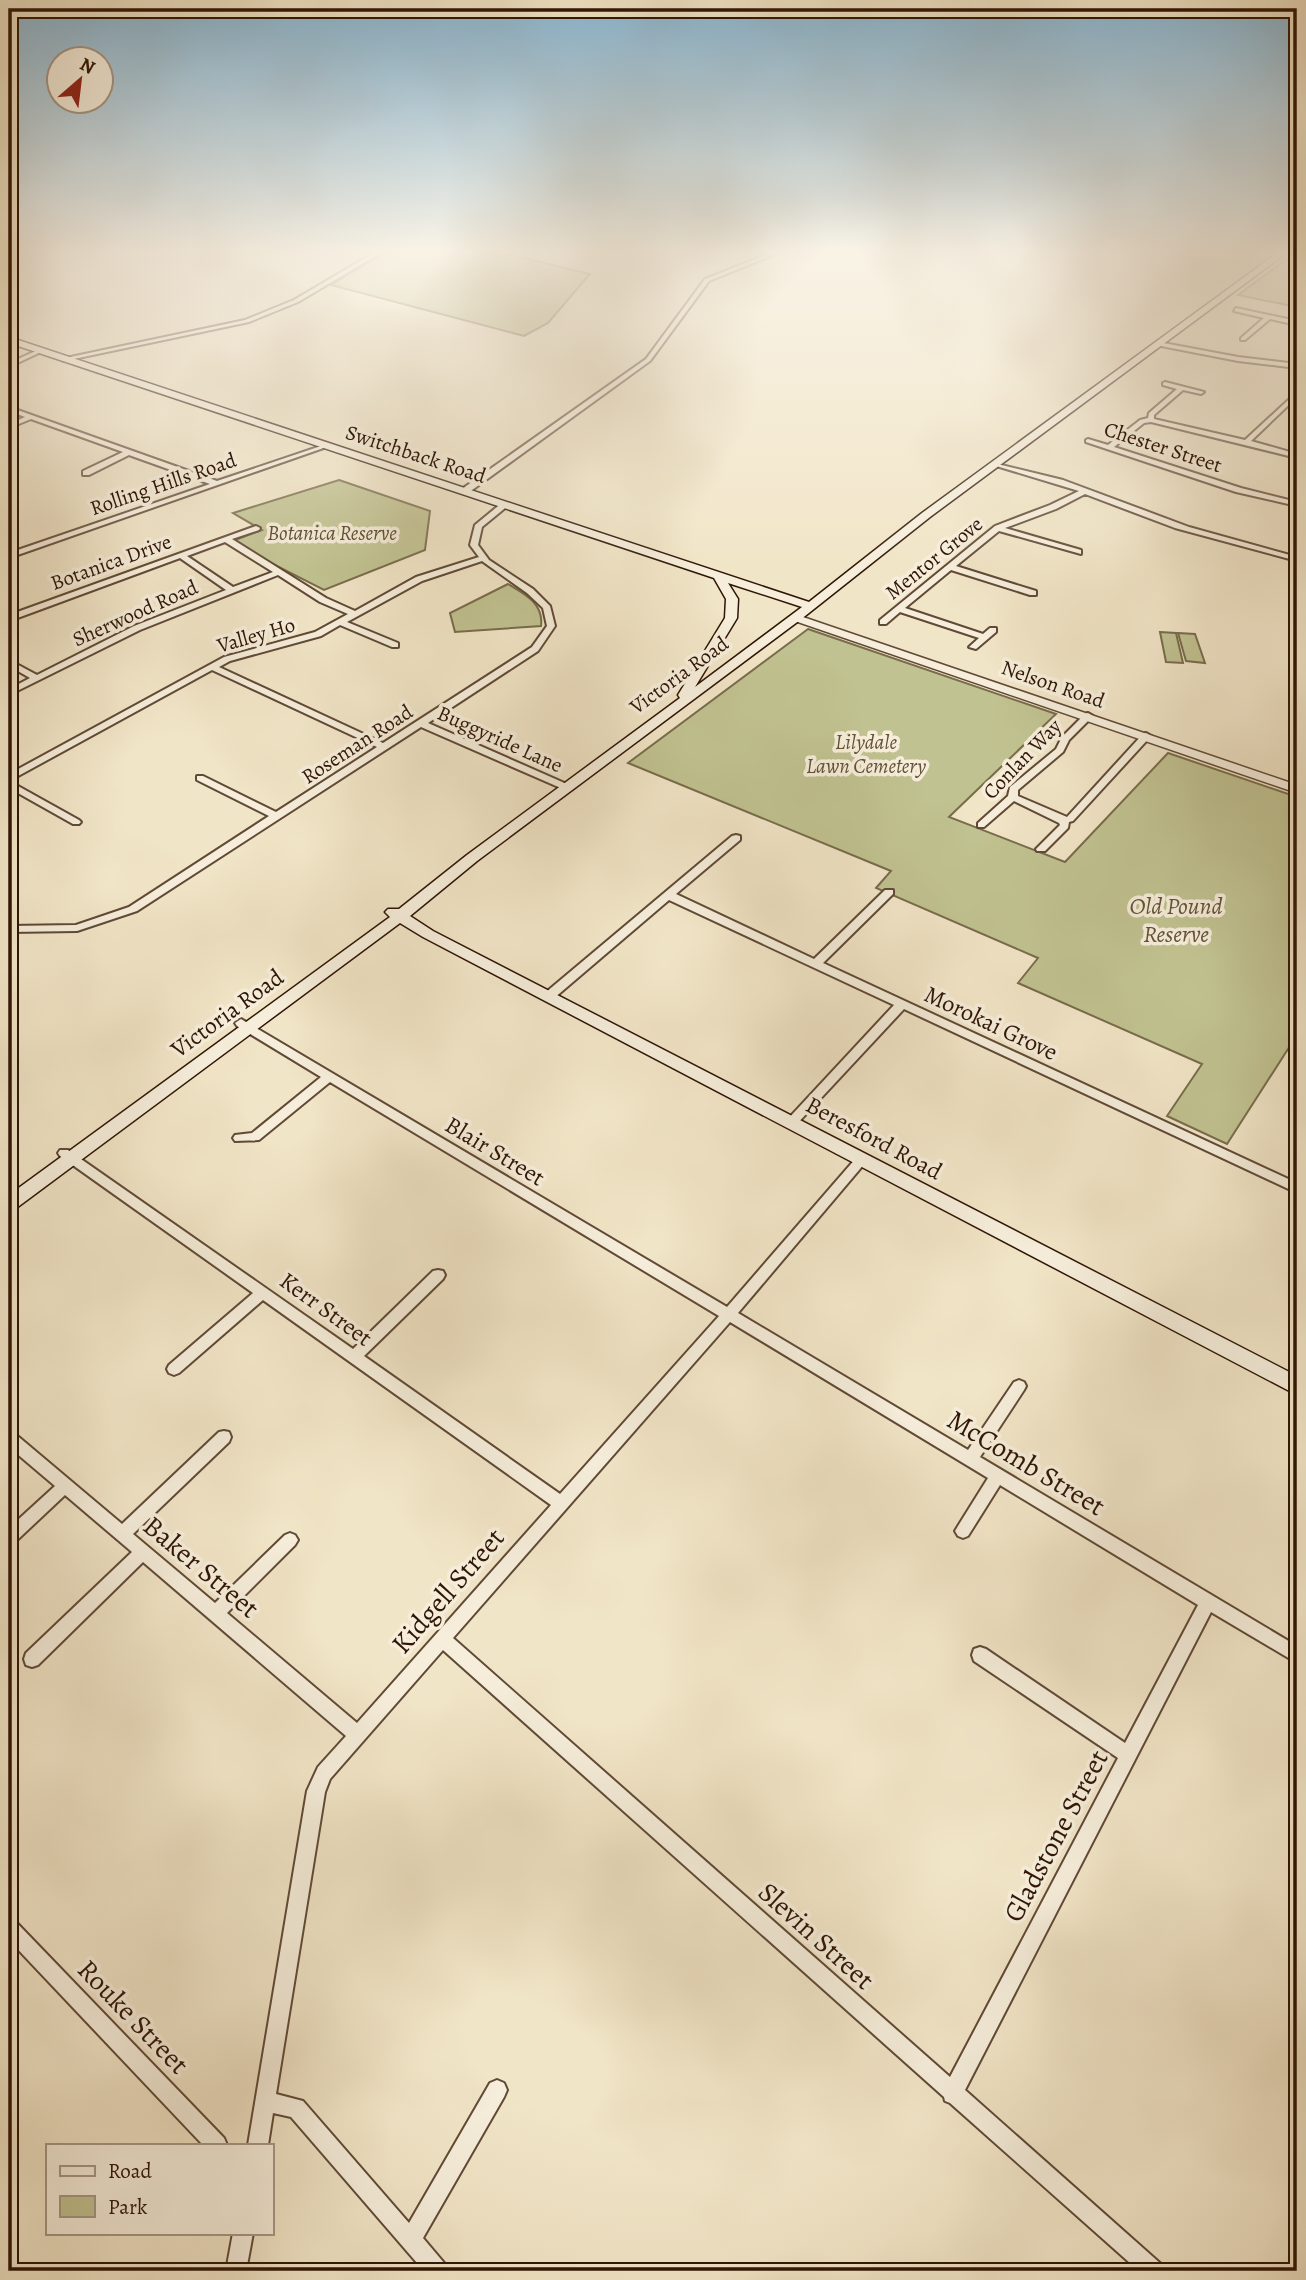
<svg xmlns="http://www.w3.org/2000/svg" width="1306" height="2280" font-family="Alegreya,serif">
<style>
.green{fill:#c1c291;stroke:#786c4b;stroke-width:2}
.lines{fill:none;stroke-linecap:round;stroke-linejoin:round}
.minor-casing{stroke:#604936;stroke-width:4}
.tertiary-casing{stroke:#604936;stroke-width:3}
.secondary-casing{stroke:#2f1505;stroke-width:3}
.minor{fill:#f6eedb;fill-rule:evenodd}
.tertiary{fill:#f6eedb;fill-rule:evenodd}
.secondary{fill:#f6eedb;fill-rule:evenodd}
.labels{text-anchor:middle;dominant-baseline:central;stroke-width:7;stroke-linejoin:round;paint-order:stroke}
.far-street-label{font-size:21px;fill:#2f1505;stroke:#f6eedb}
.far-park-label{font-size:21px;font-style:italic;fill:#625236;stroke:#f6eedb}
.park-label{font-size:24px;font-style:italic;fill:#625236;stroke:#f6eedb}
.street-label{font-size:24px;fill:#2f1505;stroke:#f6eedb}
.near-street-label{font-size:28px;fill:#2f1505;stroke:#f6eedb}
</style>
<rect width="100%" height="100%" fill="#f1e5c7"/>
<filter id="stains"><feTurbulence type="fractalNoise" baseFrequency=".00286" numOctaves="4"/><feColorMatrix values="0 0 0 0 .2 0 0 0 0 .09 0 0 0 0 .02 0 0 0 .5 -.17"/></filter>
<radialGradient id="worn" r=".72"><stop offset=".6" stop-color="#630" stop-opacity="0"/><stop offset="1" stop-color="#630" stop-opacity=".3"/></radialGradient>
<g class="green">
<polygon points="387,251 495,251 590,274 548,323 524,336 331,285"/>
<polygon points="1297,251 1297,307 1238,295"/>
<polygon points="339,480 430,511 425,550 324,590 230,542 262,530 233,513"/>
<path d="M508 584C525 594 544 604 541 626L455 632 450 613Z"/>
<polygon points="808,629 1056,714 949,817 1065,862 1168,753 1297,797 1297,1035 1227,1144 1167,1116 1202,1064 1018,983 1038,958 876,888 891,871 628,763"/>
<polygon points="1160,632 1176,633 1183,663 1166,662"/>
<polygon points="1178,633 1195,634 1205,663 1186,661"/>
</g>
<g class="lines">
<g class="minor-casing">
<g id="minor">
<polygon points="9,251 16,251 9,254"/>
<polygon points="377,251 384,251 298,302 249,322 64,361 61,359 245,320 294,300"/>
<polygon points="776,251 783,251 709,281 650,361 468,493 462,493 462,489 646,359 705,279"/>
<polygon points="1236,308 1297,321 1297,325 1270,319 1245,340 1241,340 1241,338 1264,318 1234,311"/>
<polygon points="1158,342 1238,357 1297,364 1297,368 1238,361 1156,345"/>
<polygon points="38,350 43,351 9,367 9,363"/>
<polygon points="1165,382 1204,392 1201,394 1183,390 1154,415 1154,419 1245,440 1297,392 1297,397 1251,441 1297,454 1297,458 1151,422 1144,423 1114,447 1241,488 1297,502 1297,506 1236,492 1086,442 1086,440 1088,439 1108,445 1140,420 1148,418 1149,413 1177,389 1163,385 1163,383"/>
<polygon points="9,407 217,481 327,444 332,445 9,558 9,553 210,484 129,455 89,475 83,475 83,471 123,452 31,419 9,428 9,424 25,417 9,411"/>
<polygon points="993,463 1063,480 1189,527 1297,557 1297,561 1175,528 1085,494 1056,509 1005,528 1081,550 1081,554 999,531 956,566 1036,591 1036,595 1030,595 951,570 905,608 983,634 990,628 996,628 996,632 976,649 969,647 979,638 900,612 886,624 880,624 880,620 995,526 1050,505 1079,491 993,465"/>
<path d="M503 502 510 504 482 527 478 545 489 560 533 589 550 606 555 626 538 651 428 723 569 785V789H563L421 727 137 911 77 931 9 932V926L76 925 129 907 269 816 197 780V776H203L276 812 377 747 212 670 9 781V774L224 657 315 632 348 614 320 602 278 575 140 630 9 695V689L30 678 9 666V660L37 675 134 626 226 590 180 558 12 620H9V615L256 526 260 528 259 530 232 539 326 598 355 611 416 577 479 557 470 545 475 525ZM225 542 273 572 233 587 187 556ZM482 561 527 593 543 608 547 626 532 647 383 743 219 667 230 661 321 636 340 625 392 647H398V643L347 622 422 581Z"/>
<polygon points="1088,713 1093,716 1069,740 1063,752 1018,790 1018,796 1067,817 1143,734 1146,733 1151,736 1073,821 1069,822 1068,828 1045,851 1037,851 1036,849 1060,825 1059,823 1014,801 984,827 978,827 978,823 1008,796 1010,787 1056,749 1062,737 1085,714"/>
<polygon points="9,781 79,820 81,822 79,824 73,824 9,788"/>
<polygon points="736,835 740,836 740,840 676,894 814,959 885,890 893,890 893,894 823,963 1297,1183 1297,1193 904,1009 795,1126 787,1126 785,1123 787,1120 894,1005 669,900 553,999 545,999 543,996 545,993 732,836"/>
<path d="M241 1019 727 1307 857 1157H865L867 1160 865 1163 738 1313 968 1450 1014 1382 1019 1380 1024 1382 1026 1386 1024 1390 980 1457 1297 1646V1663L1211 1612 965 2090 1161 2264 1164 2271H1139L950 2103 945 2101 944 2097 443 1650 330 1779 325 1792 276 2094 303 2101 409 2223 490 2083 497 2080 504 2083 507 2090 504 2097 423 2238 445 2264 448 2271H424L291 2117 273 2113 268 2145H248L307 1791 318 1767 346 1736 143 1562 38 1665 32 1667 26 1665 24 1659 26 1653 132 1552 65 1495 14 1543 9 1545V1528L55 1486 9 1447V1432L14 1433 122 1524 219 1432 224 1431 229 1432 231 1437 229 1442 133 1534 215 1603 285 1535 290 1533 295 1535 298 1540 295 1545 227 1613 357 1723 551 1505 263 1300 179 1373 174 1375 169 1373 167 1369 169 1365 253 1293 60 1156 58 1153 60 1150H68L353 1349 433 1271 438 1270 443 1271 445 1275 443 1279 364 1356 560 1494 719 1316 330 1082 259 1140 235 1141 233 1138 235 1135 252 1133 321 1077 237 1026 235 1023ZM730 1322 988 1478 958 1526 955 1531 958 1536 963 1538 968 1536 1000 1485 1198 1605 1125 1743 986 1649 980 1647 974 1649 972 1655 974 1661 1118 1758 950 2077 453 1638Z"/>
<polygon points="9,1918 15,1921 224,2138 227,2145 203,2145 9,1940"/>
<polygon points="233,2233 253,2233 246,2271 226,2271"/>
</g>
</g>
<g class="tertiary-casing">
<polygon id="tertiary" points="792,616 800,616 1297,785 1297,793 792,620"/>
</g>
<g class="secondary-casing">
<path id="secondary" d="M1280 251H1289L930 517 800 620 477 861 410 916 433 931 1297 1376V1395L423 937 400 923 15 1209 9 1211V1195L390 917 385 912 388 909H399L467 855 680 698 678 695 725 618 726 599 714 578 9 343V337L809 602 922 513ZM728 583 802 607 695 687 737 618 738 599Z"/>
</g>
<use href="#minor" class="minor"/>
<use href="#tertiary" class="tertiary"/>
<use href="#secondary" class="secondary"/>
</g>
<linearGradient id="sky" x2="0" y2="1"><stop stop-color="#89b8d5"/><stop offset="0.44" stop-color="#f9f3e6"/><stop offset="1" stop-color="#f9f3e6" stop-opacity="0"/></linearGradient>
<rect width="1306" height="570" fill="url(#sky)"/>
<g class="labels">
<g class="far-street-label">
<text transform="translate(1163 447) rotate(18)">Chester Street</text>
<text transform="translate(416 454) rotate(18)">Switchback Road</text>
<text transform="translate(163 484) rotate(-19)">Rolling Hills Road</text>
<text transform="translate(934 558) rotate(-39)">Mentor Grove</text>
<text transform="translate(111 562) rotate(-20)">Botanica Drive</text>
<text transform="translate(135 613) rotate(-24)">Sherwood Road</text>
<text transform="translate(256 635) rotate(-16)">Valley Ho</text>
<text transform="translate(679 675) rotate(-36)">Victoria Road</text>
<text transform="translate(1053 684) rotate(19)">Nelson Road</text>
<text transform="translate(500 739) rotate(24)">Buggyride Lane</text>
<text transform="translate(357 744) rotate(-33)">Roseman Road</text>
<text transform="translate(1022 759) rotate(-46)">Conlan Way</text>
</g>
<g class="far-park-label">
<text x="332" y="533">Botanica Reserve</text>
<text x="866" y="742">Lilydale<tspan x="866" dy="24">Lawn Cemetery</tspan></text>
</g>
<g class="park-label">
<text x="1176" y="906">Old Pound<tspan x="1176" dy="28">Reserve</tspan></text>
</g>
<g class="street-label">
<text transform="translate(227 1013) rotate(-36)">Victoria Road</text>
<text transform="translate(991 1023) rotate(25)">Morokai Grove</text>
<text transform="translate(874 1138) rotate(28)">Beresford Road</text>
<text transform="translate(495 1151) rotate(31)">Blair Street</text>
<text transform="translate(326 1309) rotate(36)">Kerr Street</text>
</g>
<g class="near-street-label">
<text transform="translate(1026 1463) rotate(31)">McComb Street</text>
<text transform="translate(201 1567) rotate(40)">Baker Street</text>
<text transform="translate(448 1591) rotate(-49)">Kidgell Street</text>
<text transform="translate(1056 1836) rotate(-62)">Gladstone Street</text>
<text transform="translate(816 1936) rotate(42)">Slevin Street</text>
<text transform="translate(133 2017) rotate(46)">Rouke Street</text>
</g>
</g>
<rect width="1306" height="2280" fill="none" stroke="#f1e5c7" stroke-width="35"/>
<rect x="10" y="10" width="1285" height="2259" fill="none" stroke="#2f1505" stroke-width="3.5"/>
<rect x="18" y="18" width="1271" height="2245" fill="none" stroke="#2f1505" stroke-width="2"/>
<rect x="46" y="2144" width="228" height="91" fill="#f6eedb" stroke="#a69785" stroke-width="2"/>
<rect x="60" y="2166" width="35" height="10" fill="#f6eedb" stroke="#a69785" stroke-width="2"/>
<text x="108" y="2178" font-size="21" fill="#2f1505">Road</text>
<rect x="60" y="2196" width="35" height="21" fill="#c1c291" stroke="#a69785" stroke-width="2"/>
<text x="108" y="2214" font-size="21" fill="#2f1505">Park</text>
<g transform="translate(80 80) rotate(28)"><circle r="33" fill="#f6eedb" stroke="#a69785" stroke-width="2"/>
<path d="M0-5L12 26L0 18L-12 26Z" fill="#8f2418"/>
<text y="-10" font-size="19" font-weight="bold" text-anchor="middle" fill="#2f1505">N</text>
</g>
<rect width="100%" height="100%" filter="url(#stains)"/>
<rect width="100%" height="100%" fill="url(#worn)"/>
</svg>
